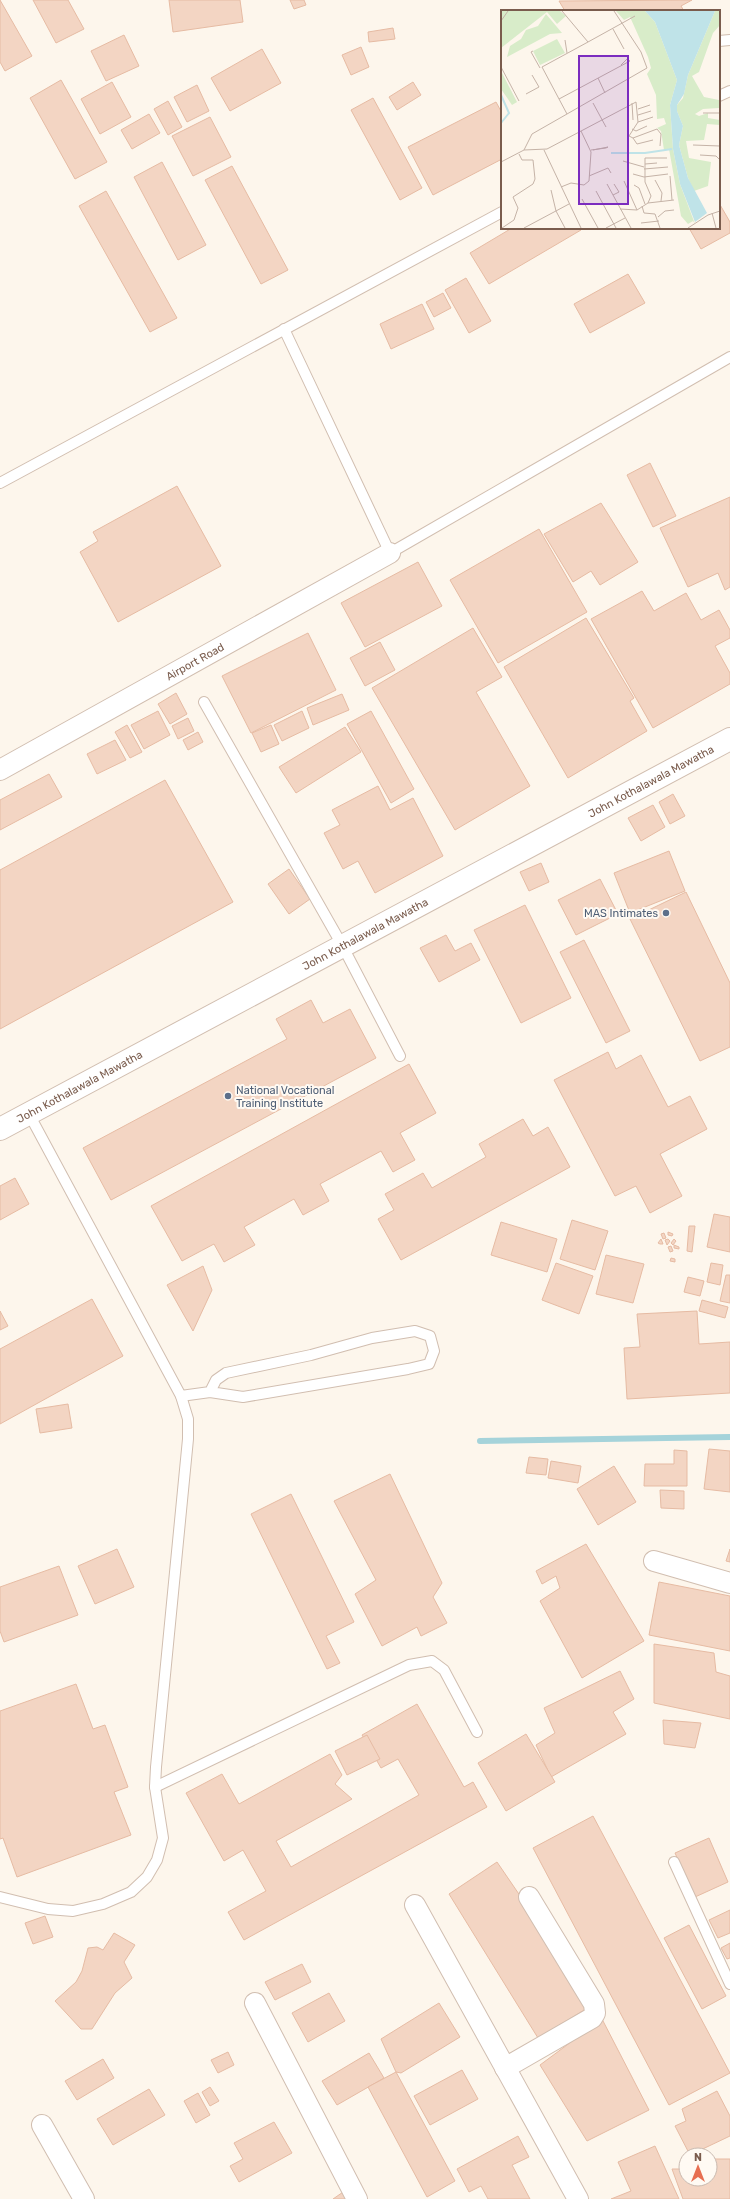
<svg xmlns="http://www.w3.org/2000/svg" width="730" height="2199" font-family="Rubik,sans-serif">
<style>
.lines{fill:none;stroke-linecap:round;stroke-linejoin:round}
.stream{stroke:#a5d3da;stroke-width:6}
.building{fill:#f3d5c3;stroke:#e6bba3}
.service-casing{stroke:#d1beb0;stroke-width:12}
.minor-casing{stroke:#d1beb0;stroke-width:22}
.tertiary-casing{stroke:#d1beb0;stroke-width:24}
.service{stroke:#fff;stroke-width:10}
.minor{stroke:#fff;stroke-width:20}
.tertiary{stroke:#fff;stroke-width:22}
.service-dot{fill:#5c6f8a;stroke:#fffaf3;stroke-width:1.5}
.labels{text-anchor:middle;dominant-baseline:central;stroke-width:4;stroke-linejoin:round;paint-order:stroke}
.street-label{font-size:11px;fill:#7a5c4d;stroke:#fffaf3}
.service-label{font-size:11px;fill:#4e5e75;stroke:#fffaf3;text-anchor:end}
.inset-river{fill:none;stroke:#bfe3e8;stroke-width:2}
.inset-road{fill:none;stroke:#c5b3a7;stroke-width:1}
.view{fill:#7b2cbf;fill-opacity:0.15;stroke:#7b2cbf;stroke-width:2}
.inset-edge{fill:none;stroke:#7a5c4d;stroke-width:2}
</style>
<rect width="100%" height="100%" fill="#fdf6ec"/>
<g class="lines">
<polyline class="stream" points="480,1441 730,1437"/>
</g>
<g class="building">
<polygon points="0,0 32,56 5,71 0,62"/>
<polygon points="33,0 68,0 84,29 56,43"/>
<polygon points="169,0 240,0 243,22 173,32"/>
<polygon points="290,0 304,0 306,5 294,9"/>
<polygon points="692,0 681,6 684,11 565,11 559,1"/>
<polygon points="393,28 395,39 369,42 368,32"/>
<polygon points="124,35 139,66 106,81 91,51"/>
<polygon points="361,47 369,67 351,75 342,55"/>
<polygon points="262,49 281,83 230,111 211,78"/>
<polygon points="61,80 107,162 75,179 30,98"/>
<polygon points="112,82 131,117 100,134 81,99"/>
<polygon points="413,82 421,95 397,110 389,97"/>
<polygon points="197,85 209,111 187,122 174,97"/>
<polygon points="373,98 422,188 400,200 351,110"/>
<polygon points="168,101 182,127 168,135 154,109"/>
<polygon points="496,102 502,113 502,159 433,195 408,147"/>
<polygon points="149,114 160,133 132,149 121,130"/>
<polygon points="210,117 231,157 193,176 172,136"/>
<polygon points="162,162 206,245 178,260 134,177"/>
<polygon points="232,166 288,270 261,284 205,180"/>
<polygon points="106,191 177,318 150,332 79,206"/>
<polygon points="719,203 730,222 730,233 701,249 689,228 719,228"/>
<polygon points="512,228 580,228 581,230 489,284 470,253"/>
<polygon points="628,274 645,303 590,333 574,304"/>
<polygon points="466,278 491,321 469,333 445,290"/>
<polygon points="443,293 451,308 434,317 426,302"/>
<polygon points="422,304 434,329 391,349 380,324"/>
<polygon points="650,463 676,516 653,527 627,475"/>
<polygon points="177,486 221,566 118,622 80,552 98,541 93,532"/>
<polygon points="730,497 730,587 725,590 718,573 688,587 660,528"/>
<polygon points="601,503 638,562 600,585 591,571 573,582 544,534"/>
<polygon points="539,529 587,612 498,663 450,580"/>
<polygon points="418,562 442,606 365,647 341,603"/>
<polygon points="642,591 654,611 686,593 701,620 719,610 730,630 730,638 715,646 730,673 730,684 653,728 591,619"/>
<polygon points="586,618 634,698 630,701 647,731 568,778 504,667"/>
<polygon points="473,628 502,677 476,692 530,786 455,830 372,688"/>
<polygon points="308,633 336,690 251,733 222,676"/>
<polygon points="380,642 395,670 365,686 350,658"/>
<polygon points="176,693 187,714 170,724 158,704"/>
<polygon points="342,694 349,710 313,725 307,708"/>
<polygon points="158,711 170,735 144,749 131,725"/>
<polygon points="302,711 309,728 282,741 274,725"/>
<polygon points="371,711 414,789 391,803 347,724"/>
<polygon points="188,718 194,731 178,739 172,726"/>
<polygon points="127,725 142,752 130,758 115,732"/>
<polygon points="271,725 279,744 261,752 252,733"/>
<polygon points="345,727 361,752 296,793 279,767"/>
<polygon points="198,732 203,742 188,750 183,740"/>
<polygon points="115,740 126,760 97,774 87,754"/>
<polygon points="49,774 62,797 0,830 0,800"/>
<polygon points="165,780 233,902 0,1029 0,870"/>
<polygon points="378,786 390,810 413,798 443,856 375,893 358,861 343,869 324,833 340,825 332,810"/>
<polygon points="673,794 685,816 670,824 659,802"/>
<polygon points="653,805 665,827 641,841 628,818"/>
<polygon points="669,851 685,891 630,913 614,873"/>
<polygon points="541,863 549,882 529,891 520,872"/>
<polygon points="289,869 310,899 289,914 268,884"/>
<polygon points="600,879 618,914 576,935 558,900"/>
<polygon points="686,892 730,983 730,1047 700,1061 630,919"/>
<polygon points="525,905 571,998 521,1023 474,930"/>
<polygon points="446,935 455,951 471,943 480,960 439,982 420,948"/>
<polygon points="584,940 630,1031 606,1043 560,952"/>
<polygon points="311,1000 323,1023 350,1009 376,1058 111,1200 83,1148 287,1039 276,1019"/>
<polygon points="608,1052 616,1069 641,1055 668,1107 690,1096 707,1129 660,1154 682,1196 650,1213 636,1186 615,1196 554,1080"/>
<polygon points="409,1064 436,1113 400,1133 415,1160 393,1172 381,1151 320,1184 329,1201 303,1215 294,1199 244,1227 255,1245 224,1262 214,1244 182,1261 151,1206"/>
<polygon points="523,1119 533,1136 548,1127 570,1167 401,1260 378,1219 394,1210 385,1194 423,1173 432,1188 486,1157 479,1144"/>
<polygon points="15,1178 29,1204 0,1220 0,1186"/>
<polygon points="714,1214 730,1217 730,1252 707,1247"/>
<polygon points="572,1220 608,1231 595,1270 560,1259"/>
<polygon points="501,1222 557,1239 547,1272 491,1255"/>
<polygon points="689,1226 695,1226 692,1252 687,1251"/>
<polygon points="668,1232 673,1234 672,1236 668,1235"/>
<polygon points="664,1233 666,1238 663,1239 661,1234"/>
<polygon points="661,1239 663,1244 660,1244 658,1243"/>
<polygon points="668,1239 670,1241 667,1245 665,1240"/>
<polygon points="674,1239 676,1241 673,1245 671,1243"/>
<polygon points="674,1245 679,1247 679,1249 674,1248"/>
<polygon points="671,1246 673,1251 670,1252 668,1247"/>
<polygon points="606,1255 644,1264 633,1303 596,1294"/>
<polygon points="671,1258 675,1259 675,1262 670,1261"/>
<polygon points="556,1263 593,1276 579,1314 542,1300"/>
<polygon points="711,1263 723,1265 720,1285 707,1282"/>
<polygon points="203,1266 212,1290 193,1331 167,1285"/>
<polygon points="726,1275 730,1275 730,1303 720,1301"/>
<polygon points="688,1277 704,1281 700,1296 684,1292"/>
<polygon points="92,1299 123,1356 0,1424 0,1349"/>
<polygon points="702,1300 728,1307 725,1318 699,1311"/>
<polygon points="0,1311 8,1326 0,1330"/>
<polygon points="697,1311 699,1344 730,1342 730,1393 627,1399 624,1348 640,1347 637,1314"/>
<polygon points="68,1404 72,1428 40,1433 36,1409"/>
<polygon points="709,1449 730,1451 730,1492 704,1489"/>
<polygon points="674,1450 687,1451 687,1486 644,1486 645,1464 674,1464"/>
<polygon points="529,1457 548,1459 546,1475 526,1473"/>
<polygon points="551,1461 581,1466 578,1483 548,1478"/>
<polygon points="614,1466 636,1502 598,1525 577,1489"/>
<polygon points="390,1474 442,1583 433,1597 447,1623 421,1636 417,1627 382,1646 355,1594 376,1580 334,1501"/>
<polygon points="660,1490 684,1491 684,1509 661,1508"/>
<polygon points="291,1494 354,1622 326,1636 340,1663 327,1669 251,1514"/>
<polygon points="586,1544 644,1641 582,1678 540,1601 560,1588 556,1576 542,1584 536,1571"/>
<polygon points="117,1549 134,1587 95,1604 78,1566"/>
<polygon points="730,1549 730,1562 726,1561"/>
<polygon points="59,1566 78,1615 4,1642 0,1631 0,1587"/>
<polygon points="659,1582 730,1596 730,1651 649,1635"/>
<polygon points="654,1644 714,1653 716,1672 730,1676 730,1719 654,1703"/>
<polygon points="620,1671 634,1699 613,1712 626,1734 551,1777 536,1745 555,1733 544,1708"/>
<polygon points="76,1684 93,1729 105,1725 128,1787 114,1792 131,1835 17,1877 3,1838 0,1839 0,1711"/>
<polygon points="417,1704 464,1787 473,1782 487,1807 244,1940 228,1912 266,1891 243,1850 224,1861 186,1793 222,1774 239,1804 330,1754 342,1775 335,1784 352,1799 276,1841 291,1867 419,1795 398,1759 381,1768 362,1735"/>
<polygon points="663,1720 701,1723 695,1748 664,1744"/>
<polygon points="526,1734 555,1782 506,1811 478,1763"/>
<polygon points="367,1735 380,1759 347,1775 335,1751"/>
<polygon points="593,1816 730,2073 669,2105 533,1848"/>
<polygon points="709,1838 728,1882 695,1897 675,1853"/>
<polygon points="497,1862 594,2004 538,2038 449,1894"/>
<polygon points="730,1910 730,1933 718,1938 709,1920"/>
<polygon points="45,1916 53,1937 33,1944 25,1923"/>
<polygon points="689,1925 726,1996 702,2009 664,1938"/>
<polygon points="114,1933 135,1945 124,1962 132,1978 115,1993 92,2029 81,2029 55,2001 76,1982 82,1971 88,1948 97,1947 103,1950"/>
<polygon points="730,1943 730,1958 727,1959 721,1948"/>
<polygon points="302,1964 311,1982 275,2000 265,1982"/>
<polygon points="329,1993 345,2021 308,2042 292,2013"/>
<polygon points="439,2003 460,2037 401,2073 396,2072 381,2039"/>
<polygon points="602,2019 649,2110 587,2141 540,2065"/>
<polygon points="228,2052 234,2065 218,2073 211,2060"/>
<polygon points="369,2053 384,2078 337,2105 322,2081"/>
<polygon points="103,2059 114,2078 77,2100 65,2081"/>
<polygon points="462,2070 478,2099 430,2125 414,2096"/>
<polygon points="396,2072 455,2181 427,2197 368,2087"/>
<polygon points="210,2087 219,2101 210,2106 202,2092"/>
<polygon points="149,2089 165,2115 113,2145 97,2119"/>
<polygon points="717,2091 730,2116 730,2136 690,2155 675,2126 686,2121 682,2109"/>
<polygon points="198,2093 210,2115 196,2123 184,2101"/>
<polygon points="274,2122 292,2153 239,2182 230,2166 243,2159 234,2143"/>
<polygon points="518,2136 529,2157 512,2165 530,2199 488,2199 481,2186 469,2192 457,2169"/>
<polygon points="655,2146 679,2199 611,2199 631,2191 618,2162"/>
<polygon points="710,2159 730,2159 730,2199 683,2199 672,2169 686,2169 686,2179 710,2179"/>
<polygon points="346,2190 351,2199 333,2199"/>
</g>
<g class="lines">
<g class="service-casing">
<g id="service">
<polyline points="719,41 730,40"/>
<polyline points="719,96 730,91"/>
<polyline points="284,329 390,553 730,357"/>
<polyline points="0,483 502,212"/>
<polyline points="204,702 342,945 400,1056"/>
<polyline points="181,1396 210,1392 243,1397 408,1369 429,1364 434,1351 430,1336 415,1331 372,1338 311,1355 226,1373 216,1380 210,1392"/>
<polyline points="155,1787 409,1665 432,1661 444,1670 477,1732"/>
<polyline points="674,1862 730,1984"/>
<polyline points="0,1897 48,1909 73,1911 103,1904 131,1892 147,1877 157,1860 163,1838 155,1787 156,1767 188,1439 188,1419 181,1396 29,1114"/>
</g>
</g>
<g class="minor-casing">
<g id="minor">
<path id="s1" d="M0 770 390 553"/>
<polyline points="654,1561 730,1583"/>
<polyline points="415,1905 578,2199"/>
<polyline points="255,2003 357,2199"/>
<polyline points="505,2068 592,2018 595,2013 594,2004 529,1897"/>
<polyline points="42,2125 84,2199"/>
</g>
</g>
<g class="tertiary-casing">
<g id="tertiary">
<path id="s2" d="M0 1129 730 739"/>
</g>
</g>
<use href="#service" class="service"/>
<use href="#minor" class="minor"/>
<use href="#tertiary" class="tertiary"/>
</g>
<g class="service-dot">
<circle cx="666" cy="913" r="4"/>
<circle cx="228" cy="1096" r="4"/>
</g>
<g class="labels">
<g class="street-label">
<text stroke="none"><textPath href="#s1" startOffset="223">Airport Road</textPath></text>
<text stroke="none"><textPath href="#s2" startOffset="738">John Kothalawala Mawatha</textPath></text>
<text stroke="none"><textPath href="#s2" startOffset="414">John Kothalawala Mawatha</textPath></text>
<text stroke="none"><textPath href="#s2" startOffset="90">John Kothalawala Mawatha</textPath></text>
</g>
<g class="service-label">
<text x="658" y="913">MAS Intimates</text>
<text x="236" y="1090" text-anchor="start">National Vocational<tspan x="236" dy="13">Training Institute</tspan></text>
</g>
</g>
<g transform="translate(501 10)">
<rect width="219" height="219" fill="#fdf6ec"/>
<path d="M0 1H59L65 6 56 14 46 2 0 38ZM115 1H144L154 12 176 70 169 95 172 139 179 174 194 214 192 211 187 214 180 206 168 139 163 140 160 121 156 118 165 114 163 108 156 109 155 85 146 64 150 58 147 47 129 7 123 10ZM214 1H219V15L212 23 198 62 191 66 203 87 218 90V98L202 99 194 104 198 106 207 103V108L219 110V115L206 114 203 130 185 131 188 148 210 152 207 176 193 181 187 168 178 135 182 116 176 101V95L182 88 187 65ZM45 4 61 23 49 24 6 47 9 36 20 29 25 20 37 16ZM56 29 64 43 39 55 32 41ZM0 61 16 92 11 95 0 79Z" fill="#d8ecc9"/>
<path d="M144 1H214L187 65 183 84 176 95V101L182 116 178 135 187 168 206 203 194 212 179 174 172 139 169 95 176 70 154 12Z" fill="#bfe3e8"/>
<path class="inset-river" d="M0 85 8 103 0 113M110 143H144L171 139"/>
<path class="inset-road" d="M0 11 7 1M112 19 123 39M64 30 66 43M87 32 134 6M32 41 30 42 39 58M120 55 126 49 129 51M0 57 18 91M97 68 104 83M25 84 38 77 31 65M58 89 129 51M92 93 105 117M131 93 132 110M137 99 149 95M202 103H219M66 104 146 58 140 42 113 1M137 105 150 101M137 112 152 107M131 119 135 121 146 116M132 128 136 134 152 130M192 135 219 136M23 140 46 139 135 92 137 112 128 126 132 128 156 119 160 124 159 136M43 140 80 218M90 140 105 138 107 137 92 140M199 145 215 146 219 150M122 151 143 157M0 152 23 140 31 124 66 104 41 57 87 32 61 1M144 154 156 153M143 159 167 157M132 164 143 167 167 164M88 166 107 158 110 163M169 166 171 190M154 170 161 183 160 191M123 171 136 200M106 174 130 218M133 175 138 178 144 194M60 177 70 173 83 175 88 171 90 142 80 121M50 180 55 201M95 181 115 218M112 185 118 182 113 174M81 189 97 218M147 193 173 190M141 196 143 203 154 204 159 218M119 199 136 200 147 193 150 186 144 172V148H166M55 201 64 218M211 203 215 218M157 207 164 201 173 200M140 213 158 211M1 218 13 210 17 198 12 187 32 174 34 169 32 150H21L18 144M23 218 68 194M105 218 124 208M187 218 207 205 219 201"/>
<path class="view" d="M78 46H127V194H78Z"/>
<rect width="219" height="219" class="inset-edge"/>
</g>
<g transform="translate(698 2167)"><circle r="19" fill="#fffaf3" stroke="#cabbb1"/>
<path d="M0-3L7 15L0 10L-7 15Z" fill="#e76f51"/>
<text y="-6" font-size="11" font-weight="bold" text-anchor="middle" fill="#7a5c4d">N</text>
</g>
</svg>
